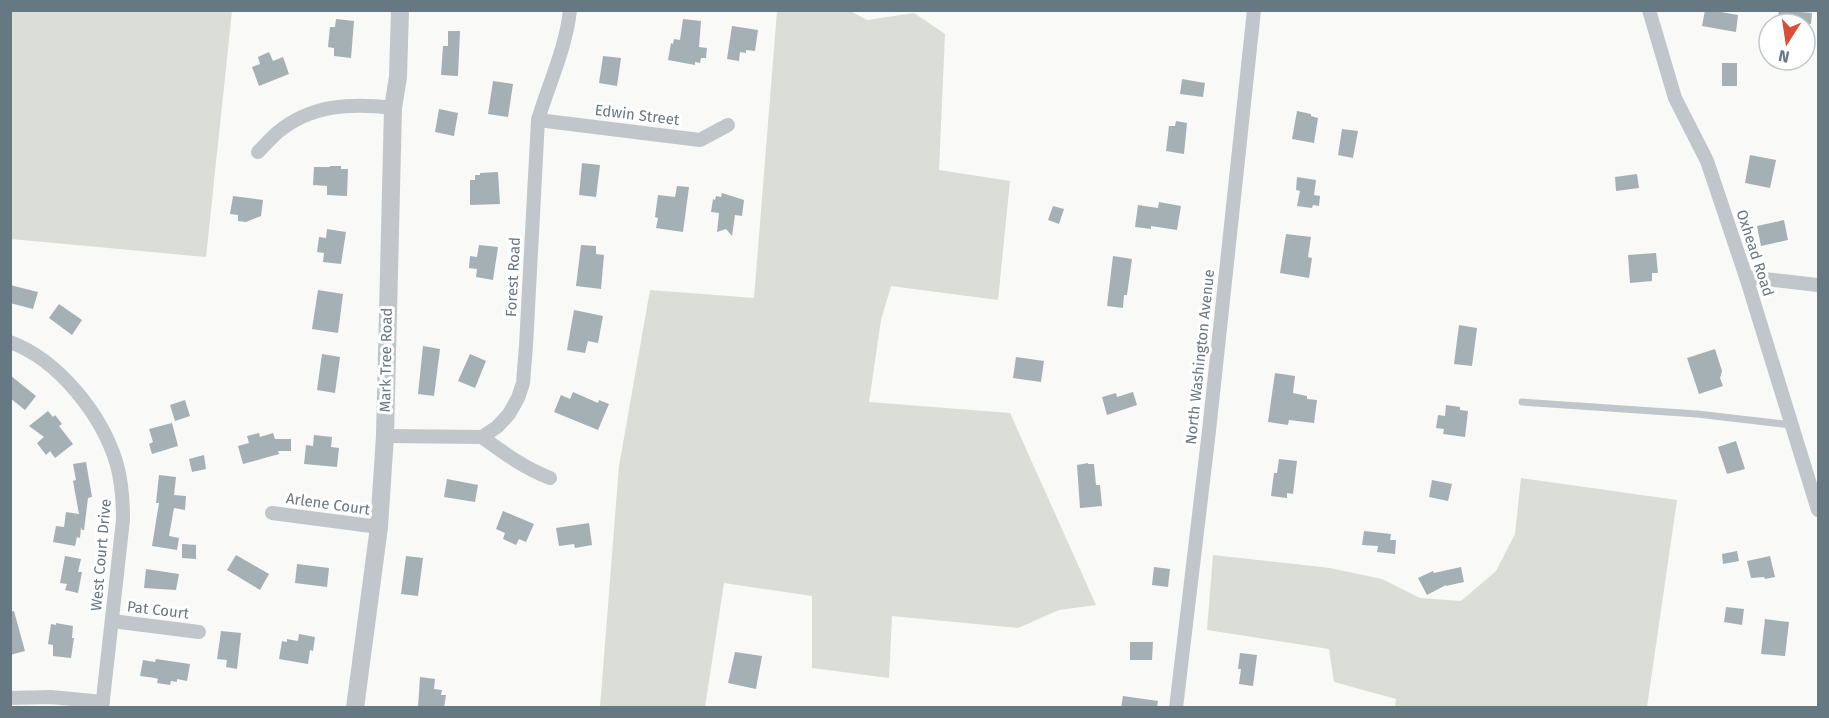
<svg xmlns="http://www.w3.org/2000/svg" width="1829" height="718" font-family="'Fira Sans',sans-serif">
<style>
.green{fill:#daded7}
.building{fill:#a5b0b4}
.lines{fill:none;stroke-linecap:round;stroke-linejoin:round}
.service{stroke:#c0c6c9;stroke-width:7}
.minor{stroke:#c0c6c9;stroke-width:14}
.tertiary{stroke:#c0c6c9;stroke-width:18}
.labels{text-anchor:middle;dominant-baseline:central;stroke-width:6;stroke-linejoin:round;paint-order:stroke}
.street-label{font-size:15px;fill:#667881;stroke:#fff}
</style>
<rect width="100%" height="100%" fill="#f9f9f7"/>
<g class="green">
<polygon points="10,11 232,11 206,257 11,239"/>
<polygon points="777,11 850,11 867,20 914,13 945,34 939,170 1010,181 998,300 891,286 881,320 869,402 1010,413 1096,605 1059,610 1018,628 892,616 889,678 812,668 812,596 724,583 705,707 600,707 619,466 650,290 754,298"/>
<polygon points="1521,478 1677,500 1647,707 1395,707 1396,699 1334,682 1329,649 1207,630 1213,555 1330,568 1382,579 1420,598 1461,601 1496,571 1515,534"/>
</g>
<g class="building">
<polygon points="1705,10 1722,10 1721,12 1738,15 1736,32 1702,26"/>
<polygon points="1779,10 1812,13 1811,24 1777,24"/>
<polygon points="336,19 354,21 351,58 334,56 334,48 328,47 330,27 335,27"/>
<polygon points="683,19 701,21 699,47 707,48 706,58 701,58 700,63 695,62 695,65 668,60 671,43 673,44 674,39 680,40"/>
<polygon points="732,26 758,30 755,51 746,50 746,53 740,52 739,61 727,59"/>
<polygon points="448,31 460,31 458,76 441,75 443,46 448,46"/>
<polygon points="269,52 273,61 283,57 289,74 259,86 252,67 260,64 258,57"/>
<polygon points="603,56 621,58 617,86 599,83"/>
<rect x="1722" y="63" width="15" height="23"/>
<polygon points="1182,79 1205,83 1203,97 1180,94"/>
<polygon points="493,81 513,84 508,117 488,114"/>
<polygon points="439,109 458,113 454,136 435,132"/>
<polygon points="1297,111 1311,114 1311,116 1318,118 1314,143 1292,139"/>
<polygon points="1176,121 1187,123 1184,154 1166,151 1169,126 1175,126"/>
<polygon points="1342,129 1358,131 1353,158 1338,155"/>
<polygon points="1750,155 1776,160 1770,188 1745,183"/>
<polygon points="582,163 600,165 596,197 579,195"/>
<polygon points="330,166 341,166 341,169 348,169 347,196 327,195 327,186 313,185 314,167 330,167"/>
<polygon points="498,172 500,204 470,205 470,180 475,180 475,175 480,175 480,173"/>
<polygon points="1637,174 1639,188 1616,191 1615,177"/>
<polygon points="1297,177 1316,180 1314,195 1320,196 1319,206 1313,205 1312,208 1297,206 1300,191 1296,190"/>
<polygon points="677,186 689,187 683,232 656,228 658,218 655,217 658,195 675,197"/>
<polygon points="722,193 744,200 742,216 735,215 732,236 726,229 717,232 719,213 711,212 713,199 715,200 716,196 721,197"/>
<polygon points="233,196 263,200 261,216 246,222 238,221 238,215 230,214"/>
<polygon points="1159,202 1181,206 1177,230 1151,226 1151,229 1135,227 1138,205 1158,208"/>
<polygon points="1053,206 1064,209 1059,224 1048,220"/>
<polygon points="1784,220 1788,240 1761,246 1757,226"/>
<polygon points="327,229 346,232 341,264 323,262 324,253 317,252 319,237 326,238"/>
<polygon points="1286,234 1311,237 1308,257 1312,258 1309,278 1280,273"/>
<polygon points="479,245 498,247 493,280 476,277 477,269 469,268 470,256 477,257"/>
<polygon points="581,245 596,246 596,254 604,255 601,289 576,286"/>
<polygon points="1656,253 1658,273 1652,273 1652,281 1630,283 1628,255"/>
<polygon points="1113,256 1132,259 1127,295 1124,295 1123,308 1107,306"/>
<polygon points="10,285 38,292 33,309 10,303"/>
<polygon points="318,290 343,294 338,333 312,329"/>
<polygon points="59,304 82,320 72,335 49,318"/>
<polygon points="574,310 603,316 598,343 588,341 585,353 567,350"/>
<polygon points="1459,325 1477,328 1472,366 1454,364"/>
<polygon points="423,346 440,349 434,396 418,394"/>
<polygon points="1715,349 1722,371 1720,378 1723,386 1699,394 1687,358"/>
<polygon points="322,354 340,357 335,393 317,390"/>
<polygon points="470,354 486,361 475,388 458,381"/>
<polygon points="1016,357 1044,361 1041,382 1013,378"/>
<polygon points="1275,373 1295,376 1293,393 1307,396 1307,399 1317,400 1314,423 1289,420 1288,425 1268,422"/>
<polygon points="10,375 36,396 25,410 10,398"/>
<polygon points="573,392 598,403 599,400 609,404 598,430 554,412 561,395 570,399"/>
<polygon points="1133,392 1137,405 1107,415 1102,397 1116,393 1117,397"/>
<polygon points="185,400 190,416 175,421 170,405"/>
<polygon points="1446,405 1460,407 1460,410 1468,411 1465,437 1443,434 1444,429 1436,428 1438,415 1445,416"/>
<polygon points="48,411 53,417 55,415 62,424 59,426 73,444 55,458 50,451 46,455 37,443 44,437 29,426"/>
<polygon points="172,423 178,446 152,454 149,444 153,442 149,429"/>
<polygon points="259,433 260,437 273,433 275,439 291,439 291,451 278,451 279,454 243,464 238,446 249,443 247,436"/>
<polygon points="314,435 332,437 331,447 339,448 337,467 304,464 306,445 313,446"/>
<polygon points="1736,441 1745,469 1727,474 1718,447"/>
<polygon points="204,455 206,469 192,472 189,459"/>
<polygon points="1279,459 1297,461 1293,494 1287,493 1287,498 1271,496 1274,473 1277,473"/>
<polygon points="86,462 92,497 88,498 84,530 82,530 81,527 80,538 77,537 75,546 53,542 56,526 64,527 66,512 79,514 73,481 76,480 73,464"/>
<polygon points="1088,463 1088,464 1094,464 1096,485 1100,485 1102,506 1080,508 1077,465"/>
<polygon points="159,475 176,477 174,495 186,496 185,510 174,508 169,536 179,538 177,550 152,546 159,503 156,503"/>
<polygon points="447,479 478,485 475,502 444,497"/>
<polygon points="1432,480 1452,484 1448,501 1429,497"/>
<polygon points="503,511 534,524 526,542 519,539 516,545 503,539 505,533 496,529"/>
<polygon points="589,523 592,545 575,548 574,544 559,546 556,528"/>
<polygon points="1364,531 1391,534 1390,540 1396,540 1395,554 1377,552 1378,546 1362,545"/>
<polygon points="182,544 196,545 196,559 182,558"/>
<polygon points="1737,551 1739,561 1723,564 1722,554"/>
<polygon points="236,555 269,574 260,590 227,570"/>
<polygon points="65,556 81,559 78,572 82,572 78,593 65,590 67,584 60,583"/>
<polygon points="406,556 423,558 418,596 401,594"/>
<polygon points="1770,556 1775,577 1765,579 1764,577 1751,578 1747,561"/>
<polygon points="297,564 329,568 327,587 295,583"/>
<polygon points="1154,567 1170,569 1168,587 1152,585"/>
<polygon points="1461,567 1464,582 1446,586 1446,585 1427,595 1418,578 1433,571 1434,573"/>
<polygon points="146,569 179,574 176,590 144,588"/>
<polygon points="1726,607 1744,609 1742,625 1724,622"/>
<polygon points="14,611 25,651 10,655 10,612"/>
<polygon points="1765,619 1789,622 1785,656 1761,654"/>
<polygon points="56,623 73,626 72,638 74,638 71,658 53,656 53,645 48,644 51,624 56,625"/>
<polygon points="221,631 241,633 237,669 226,667 227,660 217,659"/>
<polygon points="299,634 315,637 313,651 310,650 308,664 279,659 282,641 287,642 287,639 298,641"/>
<polygon points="1130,642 1153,642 1152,660 1130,660"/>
<polygon points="735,652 762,656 756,689 728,683"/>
<polygon points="1240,653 1257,655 1253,686 1239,684 1241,669 1238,669"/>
<polygon points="156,659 190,664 187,681 177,679 177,682 171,681 170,685 157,683 158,679 155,678 140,676 143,660 155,662"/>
<polygon points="420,677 435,679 434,689 442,690 441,695 446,695 444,708 418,708"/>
<polygon points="1123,696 1158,701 1157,708 1121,708"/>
</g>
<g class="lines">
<polyline class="service" points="1522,402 1697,414 1792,425"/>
<g class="minor">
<polyline points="1649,10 1675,98 1707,161 1746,277 1818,510"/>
<polyline points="538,120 700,140 728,125"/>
<path d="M258 152C264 146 271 138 278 132 312 104 352 103 393 108"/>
<polyline points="1746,277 1818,285"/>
<path d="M10 342C59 360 103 416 117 465 122 483 123 501 123 520L102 708"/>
<path d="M385 436 482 437 497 427 509 414 518 398 523 383 526 346 538 120C549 83 566 48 570 10"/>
<path d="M482 437C504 453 524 468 550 478"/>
<polyline points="272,513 379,527"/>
<polyline points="112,621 199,632"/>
<polyline points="10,698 51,697 103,702"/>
<polyline points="1176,708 1209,431 1254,10"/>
</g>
<polyline class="tertiary" points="355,708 379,527 385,436 393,108 398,77 400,10"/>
</g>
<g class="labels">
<g class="street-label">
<text transform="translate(637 115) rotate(7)">Edwin Street</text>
<text transform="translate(1755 253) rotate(72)">Oxhead Road</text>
<text transform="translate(513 277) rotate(-87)">Forest Road</text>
<text transform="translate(1200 357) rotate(-84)">North Washington Avenue</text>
<text transform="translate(386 360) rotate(-89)">Mark Tree Road</text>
<text transform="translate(328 504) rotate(8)">Arlene Court</text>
<text transform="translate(101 555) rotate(-85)">West Court Drive</text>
<text transform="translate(158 610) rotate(7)">Pat Court</text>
</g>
</g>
<rect width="1829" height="718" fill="none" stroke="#667881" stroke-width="24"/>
<g transform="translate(1787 42) rotate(192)"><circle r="28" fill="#ffffff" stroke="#c2c9cd" stroke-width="1.5"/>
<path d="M0-4.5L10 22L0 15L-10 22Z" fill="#db4d36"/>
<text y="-9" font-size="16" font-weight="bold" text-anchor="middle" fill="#667881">N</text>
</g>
</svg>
